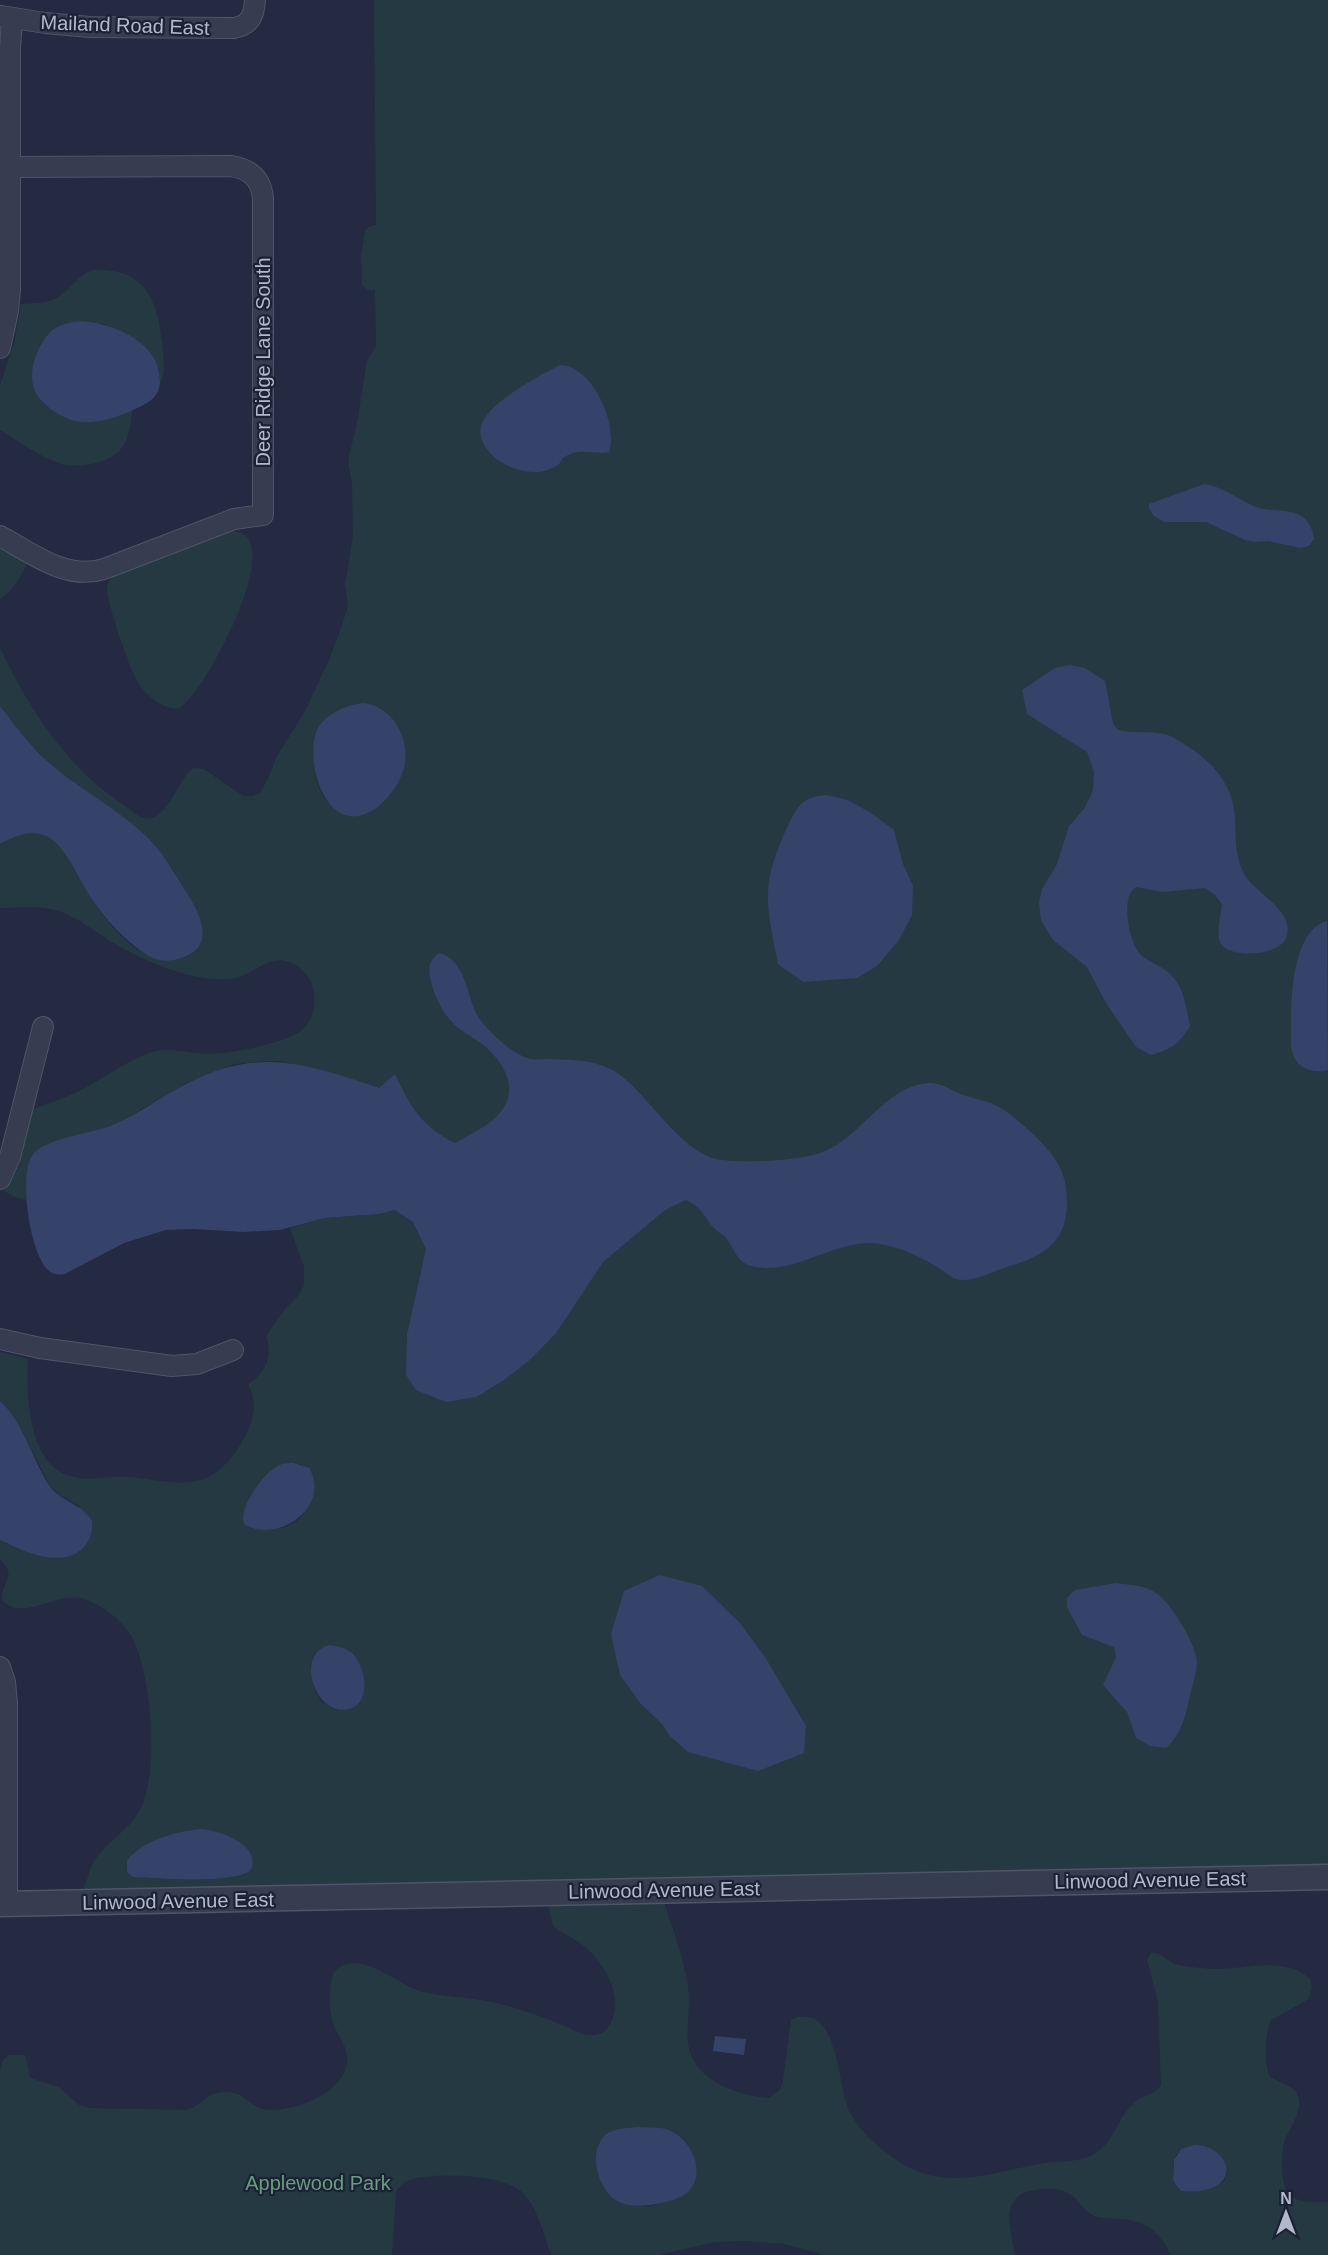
<svg xmlns="http://www.w3.org/2000/svg" width="1328" height="2255" font-family="Arial,sans-serif">
<style>
.green{fill:#253942;fill-rule:evenodd}
.water{fill:#354269}
.lines{fill:none;stroke-linecap:round;stroke-linejoin:round}
.minor-casing{stroke:#4f5568;stroke-width:22}
.tertiary-casing{stroke:#4f5568;stroke-width:27}
.minor{stroke:#373d50;stroke-width:20}
.tertiary{stroke:#373d50;stroke-width:24}
.labels{text-anchor:middle;dominant-baseline:central;stroke-width:4.5;stroke-linejoin:round;paint-order:stroke}
.street-label{font-size:20px;fill:#b3b8cb;stroke:#1c2235}
.park-label{font-size:20px;fill:#689e7d;stroke:#1c2235}
</style>
<rect width="100%" height="100%" fill="#232a41"/>
<g class="green">
<path d="M374 0H1328V1864L83 1890C88 1877 91 1864 100 1853 114 1836 133 1827 142 1805 159 1767 151 1677 133 1639 125 1622 102 1605 84 1599 56 1590 23 1623 2 1600 0 1582 19 1577 0 1560V1540C29 1553 71 1573 91 1536L79 1506 60 1495 50 1486 22 1431 0 1401V1352L28 1359C26 1396 28 1468 74 1477 91 1481 111 1476 129 1477 152 1479 178 1486 201 1480 226 1474 254 1431 254 1406 254 1398 251 1391 248 1384 266 1373 273 1356 266 1336L284 1310 299 1295 304 1284V1267L290 1228 325 1218 379 1214V1089L315 1069 281 1061H265L235 1064 188 1082 116 1124 83 1135 27 1185V1200L14 1197 4 1191 19 1166 33 1109C53 1102 73 1095 92 1084 112 1073 130 1059 152 1052 171 1047 187 1053 206 1054 229 1054 284 1044 302 1030 314 1020 316 1002 313 988 310 976 301 966 289 962 270 955 256 972 239 977 226 981 211 979 198 977 168 971 137 957 110 941 93 930 74 915 55 910 37 906 18 908 0 908V844C12 837 25 829 39 833 65 840 77 875 90 896 105 920 131 953 160 960L190 898 171 867 149 839 49 764 27 741 0 706V648C29 709 67 768 124 805 132 811 142 821 152 818 170 812 179 779 193 768L204 769 243 796H252L260 793 268 779 277 756 304 713 329 660 341 628 348 606 345 585 353 535 352 482 349 467V456L357 423 367 360 376 346 375 290H368L362 286 361 255 365 231 368 227 376 225ZM356 704 371 811 358 816C349 812 335 809 328 802 314 789 309 747 318 730 325 716 342 708 356 704ZM288 1463C322 1461 317 1500 300 1518 288 1531 266 1530 250 1528V1497L273 1469ZM330 1645C352 1648 361 1663 364 1684L338 1710C333 1707 325 1705 321 1701 311 1689 309 1667 314 1654L321 1648ZM191 1830C216 1833 238 1834 252 1857L245 1874 232 1877 167 1878 134 1853 165 1838Z"/>
<path d="M94 270C145 268 157 298 162 342 163 355 167 371 160 383L159 370 147 348 104 324 80 321 69 323 55 329 41 344 36 355 40 399C75 428 92 427 132 410 131 423 129 441 120 450 108 464 79 468 62 464 40 458 19 441 0 430V385L14 344 21 304C32 303 45 304 55 299 70 291 77 274 94 270Z"/>
<path d="M231 531C294 531 200 701 179 708 165 712 145 694 138 683 130 670 106 601 107 587 108 580 112 577 118 573Z"/>
<path d="M0 547 28 562C20 577 14 590 0 599Z"/>
<path d="M664 1902C673 1930 684 1958 688 1987 691 2005 686 2024 688 2042 691 2079 737 2096 769 2098L780 2090 783 2080 791 2020C796 2016 801 2016 808 2017 837 2020 839 2085 848 2108 858 2131 878 2147 898 2161 945 2193 993 2172 1044 2163 1059 2161 1080 2162 1093 2155 1114 2143 1118 2116 1135 2102 1144 2094 1155 2096 1161 2085L1158 2002 1147 1960 1151 1953C1163 1952 1166 1961 1175 1964 1187 1967 1200 1968 1212 1969 1243 1970 1286 1955 1310 1979L1312 1987 1309 1999 1271 2020C1265 2036 1263 2061 1270 2077L1294 2089C1308 2107 1290 2125 1284 2142 1282 2150 1282 2158 1282 2166 1282 2200 1296 2203 1328 2202V2255H1171C1158 2230 1146 2220 1117 2219 1110 2218 1101 2219 1094 2216 1083 2211 1078 2197 1066 2192 1057 2188 1044 2189 1034 2190 997 2197 1012 2231 1015 2255H824L784 2244 746 2241 715 2242 659 2255H551C544 2235 538 2207 522 2192 503 2174 434 2172 410 2180 404 2182 399 2187 396 2192L392 2255H0V2071L3 2060 8 2055H24L26 2058 30 2078 59 2087 79 2105 90 2108 186 2110C203 2106 204 2092 226 2092 243 2091 251 2108 267 2110 295 2112 350 2091 347 2057 346 2047 342 2041 337 2032 328 2016 328 1991 333 1974 354 1943 399 1986 423 1992 450 1998 478 1997 504 2005 523 2010 542 2017 560 2024 569 2027 580 2035 590 2035 600 2036 607 2031 611 2022 624 1995 604 1963 584 1946 574 1938 563 1934 553 1926L548 1905ZM637 2127C669 2128 690 2131 696 2167 688 2175 667 2200 658 2204 651 2208 638 2206 630 2204 598 2196 599 2171 598 2144 608 2131 622 2129 637 2127ZM1201 2145 1227 2173 1224 2182 1192 2192 1181 2191 1173 2181V2166L1176 2155 1182 2149Z"/>
</g>
<g class="water">
<path d="M80 321C109 322 155 340 159 373 160 379 161 385 158 391 154 401 142 406 133 410 98 426 69 430 40 399 23 380 36 343 54 329 62 324 71 322 80 321Z"/>
<path d="M560 365C592 365 619 425 609 452 595 455 578 447 565 457 563 457 560 463 559 464 553 469 541 473 533 472 520 472 502 465 492 455 485 447 478 438 481 426 488 402 539 376 560 365Z"/>
<path d="M1204 484C1225 487 1239 501 1259 508 1274 512 1291 508 1304 518 1310 523 1313 531 1314 539L1309 546 1301 548 1268 541 1255 542 1245 540 1206 522H1164L1154 516 1149 509V504Z"/>
<path d="M1070 665 1085 668 1105 681 1113 723 1118 730C1134 734 1151 730 1168 735 1173 737 1179 741 1184 744 1212 761 1234 785 1235 819 1236 839 1235 860 1246 877 1258 895 1296 911 1286 938 1279 956 1231 959 1221 944 1215 934 1221 915 1222 904L1215 895 1205 888 1162 892 1136 887C1134 889 1131 891 1130 894 1123 908 1130 946 1142 956 1152 964 1165 967 1173 977 1185 991 1186 1009 1190 1026 1178 1045 1172 1049 1151 1055L1136 1047 1106 1003 1087 967 1053 940 1041 920 1039 903 1042 889 1057 864 1069 826 1084 809 1093 790 1094 772 1087 752 1027 714 1022 690 1055 668Z"/>
<path d="M363 703C393 706 411 739 404 768 400 783 390 796 379 806 371 812 360 818 349 816 319 811 306 755 317 730 325 714 346 705 363 703Z"/>
<path d="M0 706C15 725 29 745 47 761 78 789 119 809 148 838 161 851 171 867 180 882 198 909 223 950 174 960 159 963 148 957 137 948 119 934 104 917 91 898 66 858 56 812 0 844Z"/>
<path d="M826 795 848 800 871 813 894 830 903 864 913 886 912 915 899 940 877 966 857 978 803 982 778 964C773 937 765 908 769 881 770 867 789 818 798 808 805 798 815 796 826 795Z"/>
<path d="M1327 921 1328 1070C1313 1074 1296 1069 1292 1051 1290 1045 1291 1035 1291 1028 1291 1000 1292 930 1327 921Z"/>
<path d="M439 953C466 960 466 994 477 1015 481 1022 487 1028 493 1034 503 1044 516 1055 530 1059 535 1060 543 1059 549 1059 572 1060 595 1059 616 1072 649 1094 682 1156 722 1160 746 1163 800 1161 823 1152 861 1137 884 1087 928 1083 941 1082 952 1091 963 1095 982 1101 993 1101 1010 1114 1027 1128 1047 1145 1058 1164 1069 1182 1071 1219 1058 1237 1048 1253 1027 1261 1010 1266 996 1270 976 1281 961 1280 952 1279 946 1273 939 1268 919 1256 892 1243 868 1243 829 1244 791 1276 751 1266 737 1262 734 1249 727 1239 722 1233 722 1235 717 1231 703 1218 706 1210 686 1200L665 1210 603 1262 556 1333 531 1359 504 1380 476 1397 446 1402 416 1390 406 1375 407 1335 426 1249 413 1222 395 1210 379 1214 325 1218 280 1230 244 1232 193 1229 166 1230 124 1243 65 1274C59 1275 53 1275 48 1270 30 1254 17 1172 34 1153 49 1137 93 1134 115 1124 140 1113 162 1096 186 1084 258 1046 307 1064 379 1088L395 1074C410 1106 422 1127 455 1143 467 1136 490 1125 498 1115 521 1090 505 1063 482 1044 473 1037 460 1031 452 1022 442 1012 434 995 431 981 428 969 428 961 439 953Z"/>
<path d="M0 1401C24 1423 32 1459 49 1485 60 1502 82 1503 92 1521 93 1531 91 1539 84 1547 62 1570 23 1551 0 1540Z"/>
<path d="M294 1463 309 1468C332 1507 277 1545 244 1524 238 1509 262 1475 276 1467 281 1463 288 1463 294 1463Z"/>
<polygon points="659,1575 702,1586 740,1623 765,1657 806,1726 804,1753 758,1771 688,1752 670,1736 662,1724 640,1703 620,1675 611,1634 624,1591"/>
<path d="M1116 1583C1130 1585 1144 1585 1156 1593 1170 1601 1198 1647 1197 1663 1196 1675 1192 1688 1189 1699 1185 1719 1181 1734 1166 1748L1150 1746 1136 1738 1127 1712 1103 1685 1116 1657 1114 1647 1082 1635 1067 1607V1598L1075 1590Z"/>
<path d="M330 1645C338 1646 346 1648 352 1653 366 1666 372 1703 349 1709 314 1718 294 1651 330 1645Z"/>
<path d="M200 1829C218 1830 264 1845 250 1871 231 1884 159 1878 133 1877L127 1872V1861C141 1841 177 1831 200 1829Z"/>
<polygon points="715,2036 746,2039 744,2055 713,2051"/>
<path d="M637 2127C649 2128 663 2126 673 2132 692 2141 706 2173 689 2191 681 2199 667 2202 656 2204 643 2206 631 2207 619 2202 597 2191 585 2145 610 2132 618 2128 629 2128 637 2127Z"/>
<path d="M1195 2145C1227 2145 1244 2185 1200 2191 1193 2192 1187 2192 1181 2191L1173 2181 1174 2160 1181 2149Z"/>
</g>
<g class="lines">
<g class="minor-casing">
<g id="minor">
<path d="M1 16 45 23 90 27 234 28C250 25 254 16 255 0"/>
<polyline points="0,348 8,311 10,289 10,49 12,18"/>
<path d="M0 536C32 553 66 581 104 569L234 519 263 515V198C261 179 250 169 231 166L10 167"/>
<polyline points="0,1179 10,1157 43,1027"/>
<polyline points="0,1339 40,1348 172,1366 197,1364 233,1350"/>
<polyline points="0,1667 5,1682 7,1703 7,1904"/>
</g>
</g>
<g class="tertiary-casing">
<polyline id="tertiary" points="0,1904 1328,1877"/>
</g>
<use href="#minor" class="minor"/>
<use href="#tertiary" class="tertiary"/>
</g>
<g class="labels">
<g class="street-label">
<text transform="translate(125 25) rotate(2)">Mailand Road East</text>
<text transform="translate(263 362) rotate(-90)">Deer Ridge Lane South</text>
<text transform="translate(1150 1880) rotate(-1)">Linwood Avenue East</text>
<text transform="translate(664 1890) rotate(-1)">Linwood Avenue East</text>
<text transform="translate(178 1901) rotate(-1)">Linwood Avenue East</text>
</g>
<g class="park-label">
<text x="318" y="2183">Applewood Park</text>
</g>
</g>
<g transform="translate(1286 2213)" stroke="#1c2235" stroke-width="4.5" paint-order="stroke">
<path d="M0-4.5L10 22L0 15L-10 22Z" fill="#b3b8cb"/>
<text y="-9" font-size="16" font-weight="bold" text-anchor="middle" fill="#b3b8cb">N</text>
</g>
</svg>
